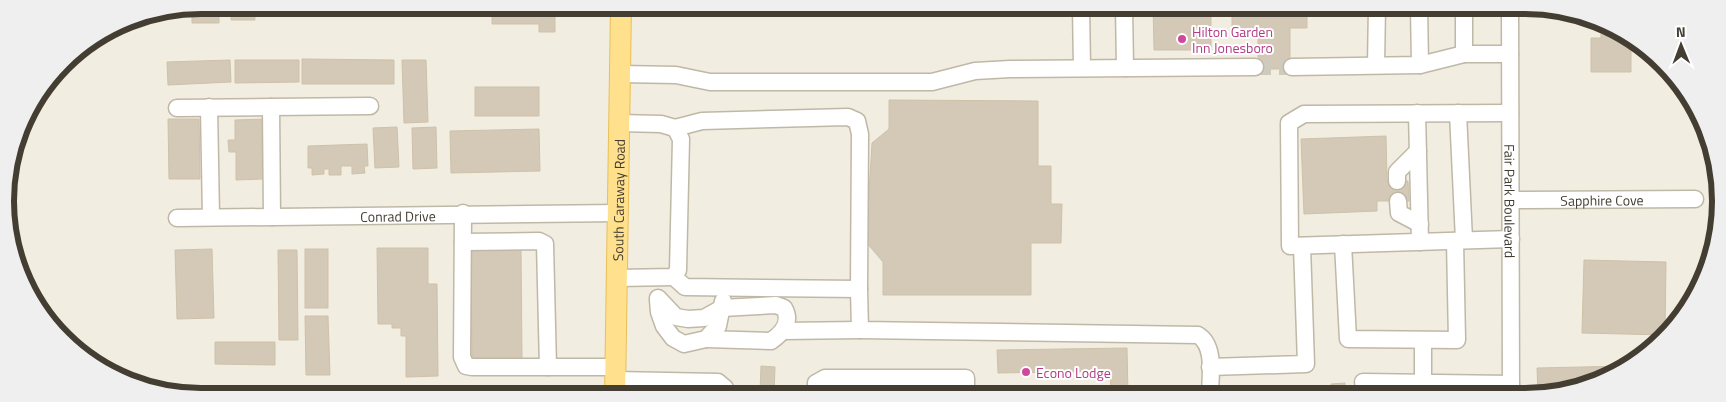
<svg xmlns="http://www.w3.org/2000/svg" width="1726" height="402" font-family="'Titillium Web',sans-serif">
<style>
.building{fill:#d3c9b6;stroke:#cfc1a9}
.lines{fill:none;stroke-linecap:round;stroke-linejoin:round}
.minor-tunnel{stroke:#cfcabe;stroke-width:16;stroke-dasharray:16 8;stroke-linecap:butt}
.minor-casing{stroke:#c0b8a7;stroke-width:19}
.major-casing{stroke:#e9bf58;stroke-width:22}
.minor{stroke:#fff;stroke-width:16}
.major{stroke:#ffe08d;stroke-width:20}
.hotel-dot{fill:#d1479c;stroke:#fff;stroke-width:2}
.labels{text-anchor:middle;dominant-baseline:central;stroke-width:4;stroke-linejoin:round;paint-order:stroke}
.hotel-label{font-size:14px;fill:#b23c85;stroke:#fff;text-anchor:start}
.street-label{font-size:14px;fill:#433d32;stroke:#fff}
.rim{fill:none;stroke:#433d32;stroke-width:6}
</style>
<rect width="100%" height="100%" fill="#f2ede1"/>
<g class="building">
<polygon points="201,5 219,5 219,23 192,23 192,7"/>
<polygon points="231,5 254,5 255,20 231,20"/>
<polygon points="267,5 287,5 287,7 267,8"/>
<polygon points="492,5 555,5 555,32 539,32 539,24 492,24"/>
<polygon points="1153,6 1307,6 1307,28 1290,28 1290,69 1258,69 1258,29 1232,29 1232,8 1211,8 1211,50 1154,50"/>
<polygon points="1601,24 1623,31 1637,43 1631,43 1631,72 1591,72 1591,38 1601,38"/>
<polygon points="302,59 394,60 394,84 302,84"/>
<polygon points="230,60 231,82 168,85 167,62"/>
<polygon points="235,60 299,60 299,82 235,83"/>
<polygon points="402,60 426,60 428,122 404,123"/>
<rect x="475" y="87" width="64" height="29"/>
<polygon points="889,100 1038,101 1038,166 1051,166 1051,204 1062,204 1061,243 1031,243 1031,295 883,295 883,262 866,242 872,143 889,129"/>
<polygon points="168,119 199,119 200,179 169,179"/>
<polygon points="266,119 267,161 262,161 263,179 236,180 236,152 229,152 228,140 235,140 235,120"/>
<polygon points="397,127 399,167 375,168 373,128"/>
<polygon points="436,127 437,168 413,169 412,128"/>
<polygon points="539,129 540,171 451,173 450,131"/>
<polygon points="1386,136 1387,181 1408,181 1409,201 1377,201 1377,211 1304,214 1301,139"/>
<polygon points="367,144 368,166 364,166 365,173 352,174 352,166 341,166 341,175 329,175 329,169 324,169 324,174 312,175 312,168 308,168 308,146"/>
<polygon points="471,247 521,247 522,359 472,359"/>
<polygon points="377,248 428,248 428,284 437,284 438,376 406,377 406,336 401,336 401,328 392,328 392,324 378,324"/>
<polygon points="212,249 214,318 177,319 175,250"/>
<rect x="305" y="249" width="23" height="59"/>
<polygon points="278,250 297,250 298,340 279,340"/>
<polygon points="1584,260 1666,262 1665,335 1582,333"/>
<polygon points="305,316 328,316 330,375 306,375"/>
<polygon points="215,342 275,342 275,365 215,364"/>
<polygon points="1127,348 1128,395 1111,395 1110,371 998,373 997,350"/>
<polygon points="761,366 775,367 774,393 760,392"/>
<polygon points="1626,366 1611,377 1550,395 1538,395 1537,368"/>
<polygon points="1345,383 1345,389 1349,389 1348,386 1370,386 1370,395 1330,395 1331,384"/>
<polygon points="1022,390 1062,391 1062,395 1022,395"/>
</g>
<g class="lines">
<polyline class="minor-tunnel" points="1255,67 1292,67"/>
<g class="minor-casing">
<g id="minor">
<polyline points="1081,6 1082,68"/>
<polyline points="1124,6 1125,68"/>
<polyline points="1419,7 1420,65"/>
<polyline points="1464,7 1464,54"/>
<path id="s1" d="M1510 7 1511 395"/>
<polyline points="1376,65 1377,6"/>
<polyline points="1292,67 1420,65 1464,54 1510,54"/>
<polyline points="620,74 676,75 710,82 932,82 975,71 1010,69 1255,67"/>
<polyline points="209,107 211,217"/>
<polyline points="177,108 271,107"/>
<polyline points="1417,113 1420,242"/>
<polyline points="1458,113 1464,240"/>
<polyline points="1510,113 1304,114 1289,123 1290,246 1511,239"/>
<polyline points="1397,181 1397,172 1418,151"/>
<path id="s2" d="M1511 200 1695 199"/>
<polyline points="1398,201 1399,213 1420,224"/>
<polyline points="463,213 462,357 466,366 472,367 615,367"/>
<polyline points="272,217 271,107 370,106"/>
<path id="s3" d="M177 218 618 213"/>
<polyline points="463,242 539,241 545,244 548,367"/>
<polyline points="1343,244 1348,339 1457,340 1455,241"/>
<polyline points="674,277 685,287 859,289 860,134 857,121 848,117 702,121 675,128"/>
<polyline points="617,278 674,277 678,270 681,139 675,128 661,124 619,123"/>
<path d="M859 289 860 330 1198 335C1216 346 1210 377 1210 395"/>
<path d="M658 298 676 317 688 319 704 318 722 308 776 305 784 308C792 322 783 333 771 341L706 339"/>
<polyline points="658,300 659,312 664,326 673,338 684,344 706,339 718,326 723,301"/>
<polyline points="783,331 860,330"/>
<polyline points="1423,340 1423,395"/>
<polyline points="1210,367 1306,364 1302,246"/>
<polyline points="615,380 718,382 725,388 728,395"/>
<polyline points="1363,382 1511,384"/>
<polyline points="816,395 816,383 825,378 966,378 966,395"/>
</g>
</g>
<g class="major-casing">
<g id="major">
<path id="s4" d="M615 395 621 6"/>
</g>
</g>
<use href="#minor" class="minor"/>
<use href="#major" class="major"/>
</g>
<g class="hotel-dot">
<circle cx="1182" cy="39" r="5"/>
<circle cx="1026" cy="372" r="5"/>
</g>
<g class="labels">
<g class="hotel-label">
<text x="1192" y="31">Hilton Garden<tspan x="1192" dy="16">Inn Jonesboro</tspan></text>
<text x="1036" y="372">Econo Lodge</text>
</g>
<g class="street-label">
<text stroke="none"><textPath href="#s4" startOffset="195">South Caraway Road</textPath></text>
<text stroke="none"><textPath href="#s2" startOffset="91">Sapphire Cove</textPath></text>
<text stroke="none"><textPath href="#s1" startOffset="194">Fair Park Boulevard</textPath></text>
<text stroke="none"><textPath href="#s3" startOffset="221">Conrad Drive</textPath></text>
</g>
</g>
<path d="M0 0H1726V402H0ZM201 14H1525A187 187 0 0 1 1712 201V201A187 187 0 0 1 1525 388H201A187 187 0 0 1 14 201V201A187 187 0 0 1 201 14Z" fill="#f0efef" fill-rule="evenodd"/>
<path class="rim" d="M201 14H1525A187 187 0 0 1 1712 201V201A187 187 0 0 1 1525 388H201A187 187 0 0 1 14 201V201A187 187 0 0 1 201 14Z"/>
<g transform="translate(1681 45) rotate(359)" stroke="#ffffff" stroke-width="4" paint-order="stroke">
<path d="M0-4L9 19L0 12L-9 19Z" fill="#433d32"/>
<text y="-8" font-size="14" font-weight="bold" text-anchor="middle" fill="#433d32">N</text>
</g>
</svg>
